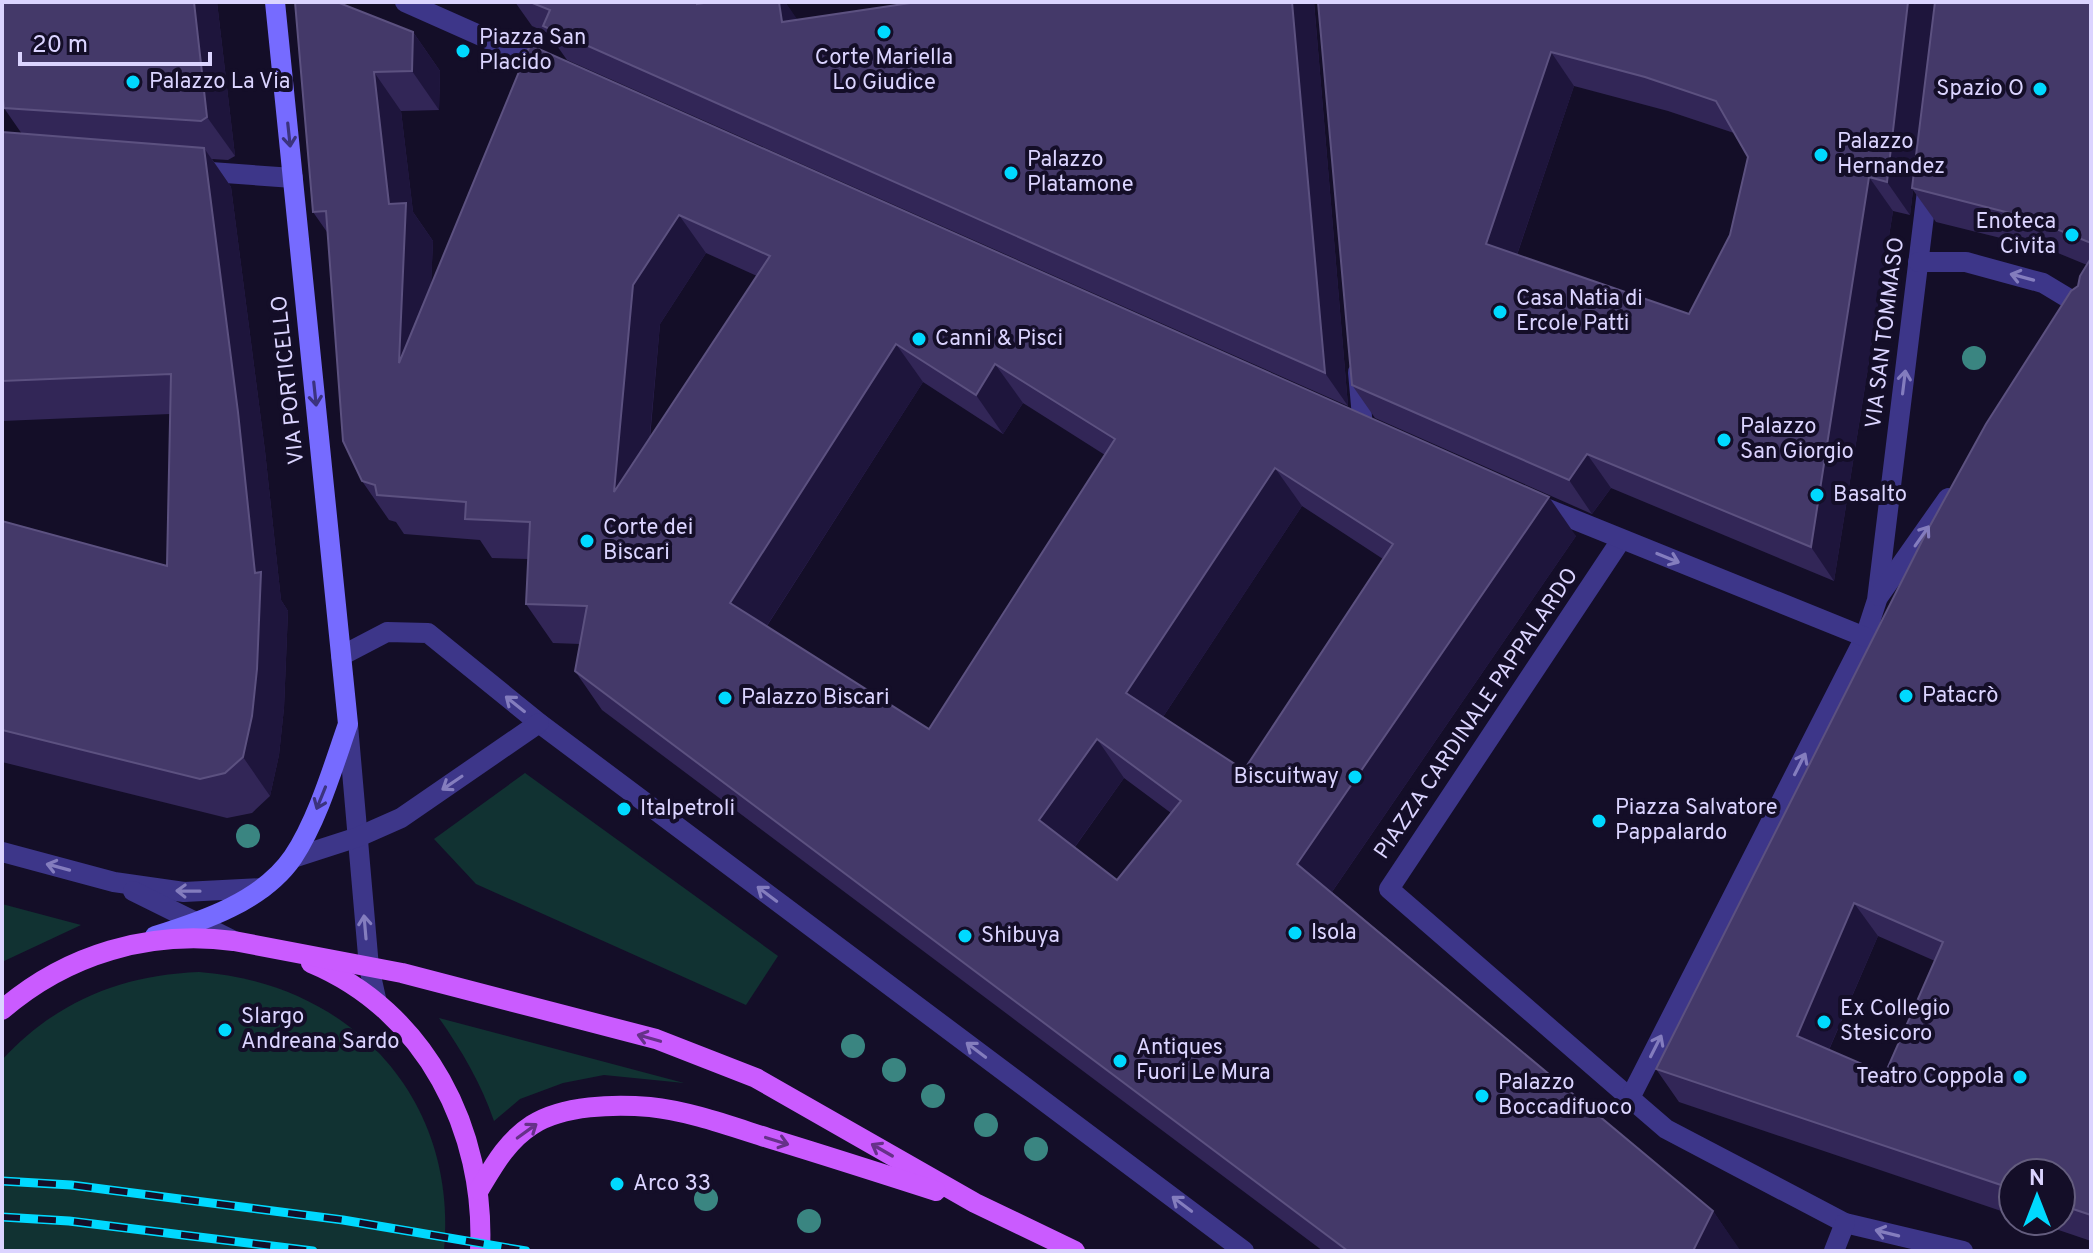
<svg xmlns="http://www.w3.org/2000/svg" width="2093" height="1253" font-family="Overpass,sans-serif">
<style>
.green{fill:#113232}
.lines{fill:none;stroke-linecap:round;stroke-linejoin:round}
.pedestrian{stroke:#3d3689;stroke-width:20}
.minor{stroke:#3d3689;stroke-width:20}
.secondary{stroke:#766bff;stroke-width:20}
.primary{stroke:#ca5bff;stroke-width:20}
.rail-casing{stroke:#00d9ff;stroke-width:9}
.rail{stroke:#140e28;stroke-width:6;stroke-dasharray:18;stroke-linecap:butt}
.tree{fill:#3a8581}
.wall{fill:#322657;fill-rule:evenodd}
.shaded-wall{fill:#1e153c}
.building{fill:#443969;stroke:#5c5180;stroke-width:2;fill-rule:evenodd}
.oneway{stroke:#3b337e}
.oneway2{stroke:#847dbe}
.oneway3{stroke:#663189}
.poi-dot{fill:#00d9ff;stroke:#140e28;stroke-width:3}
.labels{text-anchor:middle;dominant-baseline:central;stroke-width:8;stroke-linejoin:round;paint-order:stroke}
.poi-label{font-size:22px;fill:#dbd4ff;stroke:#140e28;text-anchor:start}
.street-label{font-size:22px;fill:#dbd4ff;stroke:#140e28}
</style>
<rect width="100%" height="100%" fill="#140e28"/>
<g class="green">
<polygon points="525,773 778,956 746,1005 476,884 434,839"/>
<polygon points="2,904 81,925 2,962"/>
<path d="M199 972C350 983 458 1097 444 1251H2V1060C55 1002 121 975 199 972Z"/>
<path d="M439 1018 684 1083 604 1075 563 1083 520 1099 494 1121C481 1083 462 1051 439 1018Z"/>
</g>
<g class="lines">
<g class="pedestrian">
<polyline points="197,171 293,178"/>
<polyline points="1621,540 1389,889 1630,1098"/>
</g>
<g class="minor">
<polyline points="405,2 551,67"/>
<polyline points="1928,183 1877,600 1865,637 1630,1098 1666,1129 1845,1223 1963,1251"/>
<polyline points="1918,262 1966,262 2043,283 2091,312"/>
<polyline points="1358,372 1363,428"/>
<polyline points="1538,505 1865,637"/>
<polyline points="1879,596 1948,498"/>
<polyline points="341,656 387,632 428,633 539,723 1244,1251"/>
<polyline points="348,725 369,967 377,1003"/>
<polyline points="2,852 114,882 184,892 263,888"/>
<polyline points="293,858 358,837 401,818 539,723"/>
<polyline points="133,891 234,941"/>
<polyline points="1834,1251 1845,1223"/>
</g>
<path class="secondary" d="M155 936C203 921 263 901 293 857 318 819 333 767 348 724L275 2"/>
<g class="primary">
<path d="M311 963C426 1011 486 1131 480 1251"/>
<path d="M2 1010C67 954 149 930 234 941L402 973 656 1039 756 1078 975 1203 1075 1251"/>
<path d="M479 1190C494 1165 507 1141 532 1125 563 1105 615 1104 650 1107 689 1111 730 1126 768 1138 824 1155 880 1173 936 1191"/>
</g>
<g class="rail-casing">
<g id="rail">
<polyline points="2,1181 71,1185 343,1220 526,1251"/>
<polyline points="2,1217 69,1221 313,1251"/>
</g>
</g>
<use href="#rail" class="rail"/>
</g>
<g class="tree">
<circle cx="1974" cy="358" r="12"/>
<circle cx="248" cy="836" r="12"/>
<circle cx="853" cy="1046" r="12"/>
<circle cx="894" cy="1070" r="12"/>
<circle cx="933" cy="1096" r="12"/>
<circle cx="986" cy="1125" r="12"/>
<circle cx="1036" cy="1149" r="12"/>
<circle cx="706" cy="1199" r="12"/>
<circle cx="809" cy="1221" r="12"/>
</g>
<g class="wall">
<polygon points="217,2 235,156 228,160 212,159 231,187 265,451 281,600 288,611 284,708 279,755 270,796 252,813 227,818 2,762 2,521 167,566 170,414 2,421 2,115 4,132 22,134 4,108"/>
<path d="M295 2 413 32 440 71 439 110 401 111 413 212 433 241 431 285 530 45 1576 536 1332 892 1713 1211 1740 1251H1323L602 710 575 671 580 644 553 643 526 604 528 559 492 558 480 540 404 534 396 522 389 520 362 481 327 232 313 212ZM706 253 757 276 650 438 660 324ZM923 382 1003 434 1023 403 1105 455 929 729 767 626ZM1302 506 1383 559 1244 770 1163 717ZM1124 778 1171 813 1117 880 1075 847Z"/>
<polygon points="515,2 785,2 797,20 917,2 1314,2 1348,406 567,60 548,33 532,26"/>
<path d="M1319 2H2091V1241L2032 1221H2061V1173H2013V1215L1679 1102 1656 1069 2078 286 2087 265 2053 251 1936 222 1913 190 1910 215 1893 211 1834 581 1611 488 1592 514 1375 418 1352 385ZM1574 86 1668 111 1734 133 1748 157 1730 235 1689 314 1517 255ZM1878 936 1935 961 1885 1074 1829 1050Z"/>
</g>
<g class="shaded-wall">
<polygon points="194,2 217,2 235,156 207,117"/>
<polygon points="779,2 785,2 802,26 782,22"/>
<polygon points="1292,2 1314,2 1348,406 1325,373"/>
<polygon points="1908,2 1936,2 1910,215 1887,182"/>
<polygon points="413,32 440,71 439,110 412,71"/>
<polygon points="1551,52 1574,86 1509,278 1486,244"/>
<polygon points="374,72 401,111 413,212 433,241 426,402 399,363 389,204"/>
<polygon points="204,148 231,187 265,451 281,600 288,611 284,708 279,755 270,796 243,757 255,573"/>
<polygon points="1869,177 1893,211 1834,581 1811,547"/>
<polygon points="679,215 706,253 660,324 641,531 614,492 633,285"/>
<polygon points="896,344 923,382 757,641 730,603"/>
<polygon points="995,364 1023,403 1003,434 976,395"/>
<polygon points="1587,454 1611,488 1592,514 1569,480"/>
<polygon points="1275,468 1302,506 1153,732 1126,693"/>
<polygon points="1549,497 1576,536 1325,902 1297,864"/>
<polygon points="1097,739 1124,778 1066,859 1039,820"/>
<polygon points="1854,903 1878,936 1820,1070 1797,1036"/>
<polygon points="1713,1211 1740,1250 1740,1251 1693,1251"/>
</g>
<g class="building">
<polygon points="2,2 194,2 207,117 201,121 4,108 2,90"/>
<path d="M295 2H337L413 32 412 71 374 72 389 204 406 203 399 363 530 45 1549 497 1297 864 1713 1211 1693 1251H1348L575 671 587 606 526 604 530 522 465 519 466 502 377 495 375 485 362 481 343 441 326 211 313 212ZM679 215 770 256 614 492 633 285ZM896 344 976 395 995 364 1115 439 929 729 730 603ZM1275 468 1393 544 1244 770 1126 693ZM1097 739 1181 801 1117 880 1039 820Z"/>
<polygon points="530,2 697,2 697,4 710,2 779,2 782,22 917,2 1292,2 1325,373 543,26 550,10"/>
<path d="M1318 2H1908L1887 182 1869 177 1811 547 1587 454 1569 480 1352 385ZM1551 52 1645 77 1716 101 1748 157 1730 235 1689 314 1486 244Z"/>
<polygon points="1935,2 2091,2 2091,243 2029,218 1912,188"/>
<polygon points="2,132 204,148 238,412 255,573 261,572 257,669 252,716 243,757 225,773 200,779 2,730 2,521 167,566 171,374 2,381"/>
<path d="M2091 258V1215L2061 1205V1173H2013V1189L1656 1069 1926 533 1986 424 2071 291 2078 286 2080 276ZM1854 903 1943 942 1885 1074 1797 1036Z"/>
</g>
<defs><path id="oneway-shaft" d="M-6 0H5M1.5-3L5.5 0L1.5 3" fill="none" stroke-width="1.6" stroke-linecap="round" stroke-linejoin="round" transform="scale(2)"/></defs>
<g class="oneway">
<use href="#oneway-shaft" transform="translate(289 135) rotate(84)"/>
<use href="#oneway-shaft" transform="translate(315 394) rotate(84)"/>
<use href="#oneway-shaft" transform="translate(321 798) rotate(112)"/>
</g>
<g class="oneway2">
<use href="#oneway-shaft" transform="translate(2022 277) rotate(-165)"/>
<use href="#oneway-shaft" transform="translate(1904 382) rotate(-83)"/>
<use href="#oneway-shaft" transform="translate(1922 536) rotate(-55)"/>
<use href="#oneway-shaft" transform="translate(1668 558) rotate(22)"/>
<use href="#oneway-shaft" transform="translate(515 704) rotate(-141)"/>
<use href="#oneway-shaft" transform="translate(1800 764) rotate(-63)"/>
<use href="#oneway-shaft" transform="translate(452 783) rotate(146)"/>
<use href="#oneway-shaft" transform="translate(58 867) rotate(-165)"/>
<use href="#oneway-shaft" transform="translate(188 891) rotate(-179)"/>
<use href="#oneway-shaft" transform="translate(767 894) rotate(-143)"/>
<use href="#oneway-shaft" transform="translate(365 927) rotate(-95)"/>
<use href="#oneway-shaft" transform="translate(1656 1046) rotate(-63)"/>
<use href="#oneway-shaft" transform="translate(976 1050) rotate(-143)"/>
<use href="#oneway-shaft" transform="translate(1182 1204) rotate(-143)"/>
<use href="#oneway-shaft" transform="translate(1887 1233) rotate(-166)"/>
</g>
<g class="oneway3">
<use href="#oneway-shaft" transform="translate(649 1038) rotate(-164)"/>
<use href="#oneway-shaft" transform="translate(527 1131) rotate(-36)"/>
<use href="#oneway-shaft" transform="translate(777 1141) rotate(17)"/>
<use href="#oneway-shaft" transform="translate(882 1150) rotate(-150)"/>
</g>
<g class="poi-dot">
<circle cx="884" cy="32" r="8"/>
<circle cx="463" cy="51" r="8"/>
<circle cx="133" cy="82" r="8"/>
<circle cx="2040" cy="89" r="8"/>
<circle cx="1821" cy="155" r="8"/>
<circle cx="1011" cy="173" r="8"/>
<circle cx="2072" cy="235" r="8"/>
<circle cx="1500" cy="312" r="8"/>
<circle cx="919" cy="339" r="8"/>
<circle cx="1724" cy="440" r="8"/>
<circle cx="1817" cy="495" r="8"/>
<circle cx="587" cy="541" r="8"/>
<circle cx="1906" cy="696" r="8"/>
<circle cx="725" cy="698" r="8"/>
<circle cx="1355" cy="777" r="8"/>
<circle cx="624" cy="809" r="8"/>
<circle cx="1599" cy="821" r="8"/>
<circle cx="1295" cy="933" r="8"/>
<circle cx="965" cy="936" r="8"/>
<circle cx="1824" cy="1022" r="8"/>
<circle cx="225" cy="1030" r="8"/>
<circle cx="1120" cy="1061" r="8"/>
<circle cx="2020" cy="1077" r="8"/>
<circle cx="1482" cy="1096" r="8"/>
<circle cx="617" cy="1184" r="8"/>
</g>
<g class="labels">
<g class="poi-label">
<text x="479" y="38">Piazza San<tspan x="479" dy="25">Placido</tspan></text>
<text x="884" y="58" text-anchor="middle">Corte Mariella<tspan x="884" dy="25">Lo Giudice</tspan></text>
<text x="149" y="82">Palazzo La Via</text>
<text x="2024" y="89" text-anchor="end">Spazio O</text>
<text x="1837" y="142">Palazzo<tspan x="1837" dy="25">Hernandez</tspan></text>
<text x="1027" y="160">Palazzo<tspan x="1027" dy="25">Platamone</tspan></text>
<text x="2056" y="222" text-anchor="end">Enoteca<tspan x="2056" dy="25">Civita</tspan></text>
<text x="1516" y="299">Casa Natia di<tspan x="1516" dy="25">Ercole Patti</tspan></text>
<text x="935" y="339">Canni &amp; Pisci</text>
<text x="1740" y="427">Palazzo<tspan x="1740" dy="25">San Giorgio</tspan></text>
<text x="1833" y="495">Basalto</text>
<text x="603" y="528">Corte dei<tspan x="603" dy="25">Biscari</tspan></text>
<text x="1922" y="696">Patacrò</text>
<text x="741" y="698">Palazzo Biscari</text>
<text x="1339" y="777" text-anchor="end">Biscuitway</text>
<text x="1615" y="808">Piazza Salvatore<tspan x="1615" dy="25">Pappalardo</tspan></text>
<text x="640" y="809">Italpetroli</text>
<text x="1311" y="933">Isola</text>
<text x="981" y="936">Shibuya</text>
<text x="1840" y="1009">Ex Collegio<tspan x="1840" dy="25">Stesicoro</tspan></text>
<text x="241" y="1017">Slargo<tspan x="241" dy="25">Andreana Sardo</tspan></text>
<text x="1136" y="1048">Antiques<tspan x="1136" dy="25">Fuori Le Mura</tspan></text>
<text x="2004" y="1077" text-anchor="end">Teatro Coppola</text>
<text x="1498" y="1083">Palazzo<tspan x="1498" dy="25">Boccadifuoco</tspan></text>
<text x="633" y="1184">Arco 33</text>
</g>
<g class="street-label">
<text transform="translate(1886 333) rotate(-83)">VIA SAN TOMMASO</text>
<text transform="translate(289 380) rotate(-96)">VIA PORTICELLO</text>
<text transform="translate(1477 714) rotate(-56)">PIAZZA CARDINALE PAPPALARDO</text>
</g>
</g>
<rect width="2093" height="1253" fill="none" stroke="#dbd4ff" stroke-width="8"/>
<g transform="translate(2037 1197)"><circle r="38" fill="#140e28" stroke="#645d7e" stroke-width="2"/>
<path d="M0-6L14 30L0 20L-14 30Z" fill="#00d9ff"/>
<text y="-12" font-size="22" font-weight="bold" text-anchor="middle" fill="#dbd4ff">N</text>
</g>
<path d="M20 52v12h190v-12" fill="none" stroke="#dbd4ff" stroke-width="4"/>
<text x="32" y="52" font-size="24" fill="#dbd4ff" stroke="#140e28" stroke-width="6" paint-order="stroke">20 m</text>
</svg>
